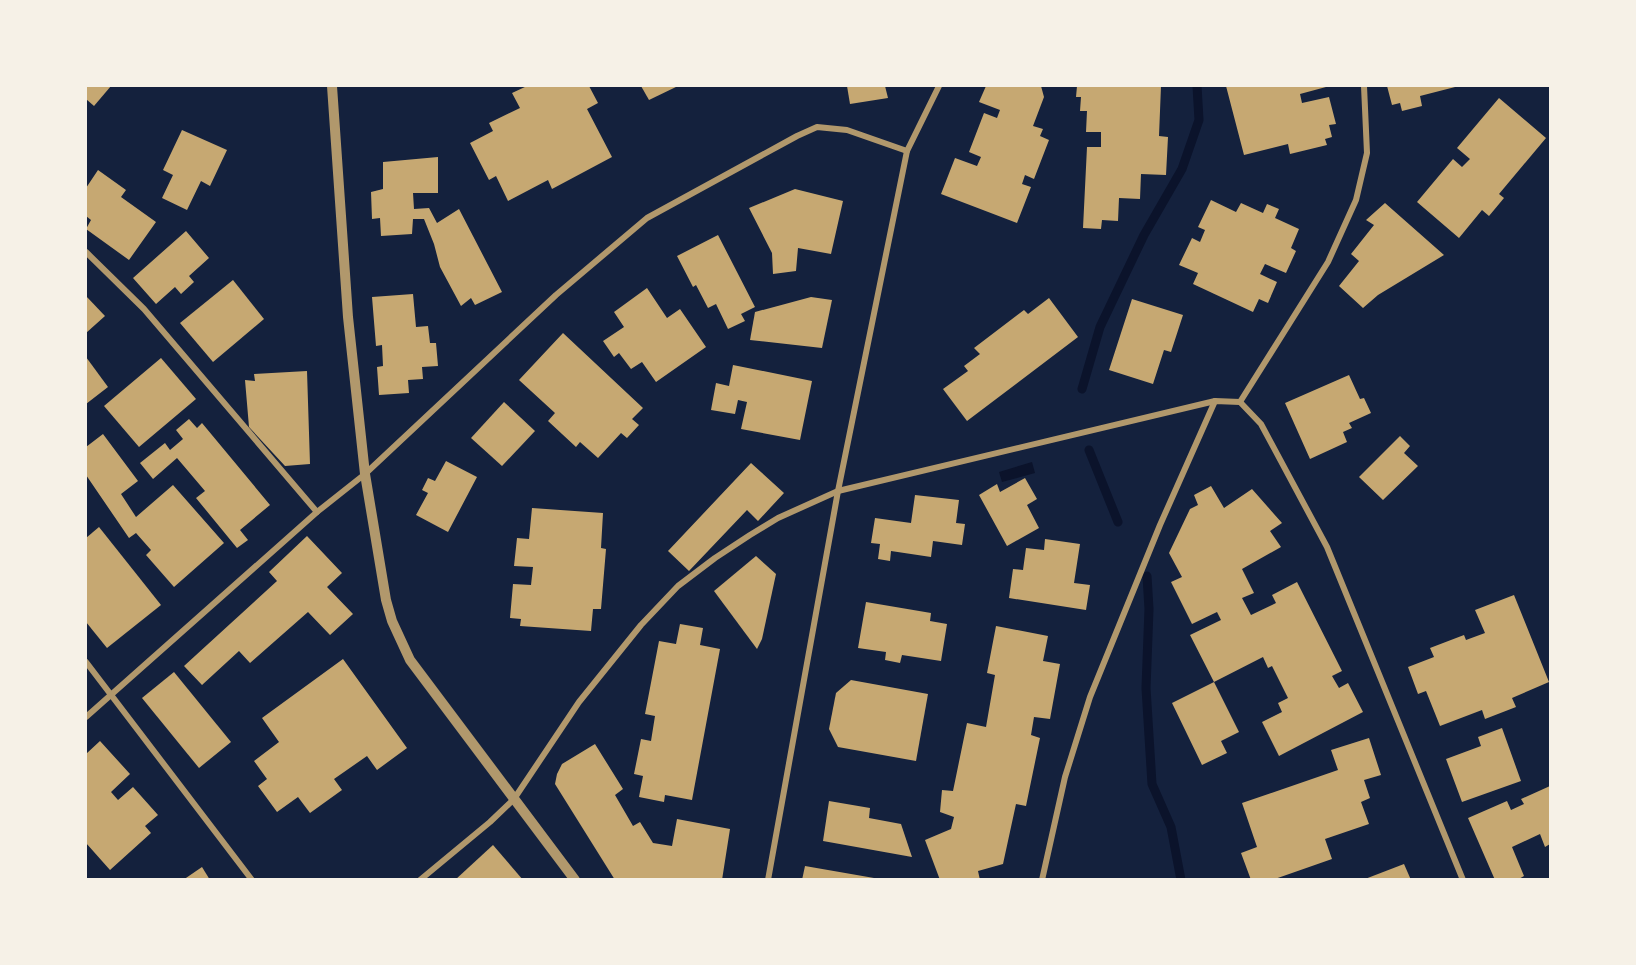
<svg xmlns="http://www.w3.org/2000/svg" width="1636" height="965" font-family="'Open Sans',sans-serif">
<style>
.water{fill:#0b132b}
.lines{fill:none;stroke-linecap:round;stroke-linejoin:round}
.stream{stroke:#0b132b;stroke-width:9}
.building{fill:#c6a872}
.minor{stroke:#b1986c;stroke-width:6}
.tertiary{stroke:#b1986c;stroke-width:10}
</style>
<rect width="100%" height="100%" fill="#14213d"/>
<polygon class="water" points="1032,462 1035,473 1002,482 999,472"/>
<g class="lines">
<g class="stream">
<polyline points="1082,389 1100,327 1144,235 1182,169 1199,120 1197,86"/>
<polyline points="1089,450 1118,522"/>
<polyline points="1147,576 1149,609 1146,688 1152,784 1171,827 1181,880"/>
</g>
</g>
<g class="building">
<polygon points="86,86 111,86 94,106 86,99"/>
<polygon points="527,86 589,86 598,103 587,109 612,157 552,189 548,180 508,201 496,176 489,180 470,143 493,131 489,123 520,108 512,93"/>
<polygon points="641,86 678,86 649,100"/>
<polygon points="847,86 885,86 888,98 850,104"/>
<polygon points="986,86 1041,86 1044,97 1033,126 1043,129 1040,136 1049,140 1034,179 1025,175 1022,184 1031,187 1017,223 941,194 955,158 977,166 981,157 969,152 984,113 997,118 1000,110 979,102"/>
<polygon points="1077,86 1161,86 1159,136 1168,137 1166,175 1141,174 1140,199 1119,198 1118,221 1102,220 1101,229 1083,228 1087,147 1101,147 1101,132 1086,132 1087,111 1080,111 1081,97 1076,97"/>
<polygon points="1226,86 1326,86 1326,87 1300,94 1302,103 1329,97 1336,124 1329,125 1332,137 1325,139 1327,145 1290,154 1288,144 1244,155"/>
<polygon points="1387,86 1459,86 1420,96 1422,106 1402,111 1400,103 1392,105"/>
<polygon points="1499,98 1546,138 1499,194 1504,198 1489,216 1482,210 1459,238 1417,202 1453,159 1462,167 1470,159 1457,148"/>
<polygon points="182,130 227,150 210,186 201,181 187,210 162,198 173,175 163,170"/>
<polygon points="438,157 438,193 413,193 414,209 429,208 437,223 459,209 502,292 475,305 471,298 461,306 440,267 434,244 424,219 413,219 412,234 381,236 380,218 372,219 371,192 383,189 383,162"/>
<polygon points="98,170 126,190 121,197 156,222 129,260 86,229 91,220 86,216 86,188"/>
<polygon points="795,189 843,201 831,254 798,248 796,271 773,274 772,253 749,208"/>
<polygon points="1211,200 1236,212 1241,203 1263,213 1267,204 1279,209 1275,218 1299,229 1291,248 1296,251 1286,273 1265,264 1260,274 1277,282 1268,303 1259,299 1253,312 1193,284 1198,273 1179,265 1192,238 1200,242 1205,230 1198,227"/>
<polygon points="1385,203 1444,255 1378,295 1363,308 1339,286 1359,261 1351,254 1374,225 1366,220"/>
<polygon points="186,231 209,258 189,276 194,282 181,294 175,287 156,304 133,278"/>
<polygon points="718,235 755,307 741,314 745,321 728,329 716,304 708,308 696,285 693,287 677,256"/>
<polygon points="233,280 264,319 213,362 180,323"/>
<polygon points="647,288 667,318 680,309 706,347 656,382 642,362 631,369 619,353 614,357 603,341 624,327 614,312"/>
<polygon points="413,294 416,327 428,326 430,343 436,343 438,366 422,367 423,379 408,380 409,393 379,395 377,367 383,366 382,345 376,346 372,297"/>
<polygon points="86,296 105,316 86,333"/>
<polygon points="811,297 832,300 822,348 750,340 755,312"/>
<polygon points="1049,298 1078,337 967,421 943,389 968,371 964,366 980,354 974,348 1024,310 1028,314"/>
<polygon points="1132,299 1183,315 1171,352 1164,350 1153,384 1109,370"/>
<polygon points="563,333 643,408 632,419 639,425 627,438 621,433 598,458 580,442 576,447 548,421 555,413 519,380"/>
<polygon points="86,357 108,387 86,404"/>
<polygon points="161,358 196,399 139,447 104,406"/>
<polygon points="733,365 812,381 800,440 741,429 747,402 738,400 735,414 711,410 716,383 729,386"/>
<polygon points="307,371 310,464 285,466 249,427 245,380 255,381 254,374"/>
<polygon points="1349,375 1360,399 1364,398 1371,413 1349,423 1352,428 1343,432 1347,442 1310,459 1285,403"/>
<polygon points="504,402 535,431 502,466 471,438"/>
<polygon points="189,419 197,428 202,423 270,505 240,530 248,540 237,548 196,498 205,491 177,458 153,479 140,463 165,443 170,450 183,439 176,430"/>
<polygon points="103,434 138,481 121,494 136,517 173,485 224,543 174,587 146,555 151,550 136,533 129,538 86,475 86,447"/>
<polygon points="1400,436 1410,446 1404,453 1418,466 1383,500 1359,477"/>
<polygon points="446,461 477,477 448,532 416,515 428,493 422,490 428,478 435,481"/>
<polygon points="751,463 784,493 758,521 747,510 689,571 668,551"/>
<polygon points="1025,478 1037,499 1027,505 1039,528 1007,546 979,495 997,484 1000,492"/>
<polygon points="1211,486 1224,508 1252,489 1282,523 1270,531 1281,547 1242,569 1254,593 1242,598 1251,615 1276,603 1272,595 1297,582 1342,671 1332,676 1339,688 1348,683 1363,712 1279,756 1262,722 1282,712 1278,703 1288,698 1272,666 1268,668 1263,657 1214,682 1190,635 1221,620 1217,612 1192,624 1171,582 1182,577 1169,553 1190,509 1198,505 1194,495"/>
<polygon points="915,495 959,500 956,523 965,524 962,545 933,541 931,557 891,551 890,561 878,559 880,544 871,543 875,518 911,523"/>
<polygon points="532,508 603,513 601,548 606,549 601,609 593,609 591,631 520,626 521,619 510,618 513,584 531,585 533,567 514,566 517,538 529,539"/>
<polygon points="99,527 161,605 107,648 86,622 86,538"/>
<polygon points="307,536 342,573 327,587 353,614 330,635 308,612 250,663 239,651 202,685 184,666 277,581 269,572"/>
<polygon points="1045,539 1080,544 1074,583 1090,585 1086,610 1009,598 1013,569 1023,570 1026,548 1044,550"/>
<polygon points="756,556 776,574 762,639 757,649 714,591"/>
<polygon points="1514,595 1549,682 1512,698 1516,707 1485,719 1482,710 1440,726 1426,691 1418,694 1408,667 1434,657 1430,648 1464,635 1466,640 1485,633 1475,610"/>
<polygon points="866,602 931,613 930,621 947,624 941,661 902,655 900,663 885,660 886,652 858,648"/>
<polygon points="680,624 703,628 700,645 720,649 692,800 665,795 664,802 639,797 643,776 634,774 641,739 651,741 655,716 645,714 659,641 676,644"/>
<polygon points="996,626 1048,636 1043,661 1060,664 1050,719 1034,717 1031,735 1040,738 1026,806 1016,804 1003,864 978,871 980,880 940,880 925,840 951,829 954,817 940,812 942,790 953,791 967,723 986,727 995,675 987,673"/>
<polygon points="343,659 407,748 377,770 367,756 334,779 342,790 310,813 298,797 277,812 258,786 267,779 254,761 279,742 262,718"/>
<polygon points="174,672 231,742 199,768 142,698"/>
<polygon points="851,680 928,694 916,761 838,747 829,729 836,693"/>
<polygon points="1214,682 1239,732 1221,741 1227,753 1202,765 1172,703"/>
<polygon points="1502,728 1521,781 1462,802 1446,759 1481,746 1478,737"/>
<polygon points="1369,738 1381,775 1364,780 1370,798 1361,802 1369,824 1325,839 1332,859 1272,880 1251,880 1241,853 1257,847 1242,803 1338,770 1331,750"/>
<polygon points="100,741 130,774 111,792 118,800 133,787 158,815 145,826 151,833 110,870 86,843 86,754"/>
<polygon points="595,744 623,789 615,795 633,826 640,822 653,843 672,846 677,819 730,829 722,880 615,880 555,784 557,774 562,764"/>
<polygon points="1550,786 1550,844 1545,847 1540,834 1512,847 1524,876 1517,880 1495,880 1468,818 1507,801 1511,810 1524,804 1521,799"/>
<polygon points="829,801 870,808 869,818 901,824 912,857 823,841"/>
<polygon points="493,845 523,880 455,880"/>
<polygon points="1404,864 1411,880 1365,880 1365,879"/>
<polygon points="805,866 874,878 874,880 802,880"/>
<polygon points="202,867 210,880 183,880"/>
</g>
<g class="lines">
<g class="minor">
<polyline points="86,252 144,309 317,512"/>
<polyline points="1240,402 1328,262 1356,200 1367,153 1364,86"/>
<polyline points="86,662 252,880"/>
<polyline points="86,717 317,512 365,474 556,295 647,218 797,136 817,127 847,130 907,151"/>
<polyline points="420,880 490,822 514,799 579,702 641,625 678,586 715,558 750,535 778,518 838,491 1215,401 1240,402 1261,424 1327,547 1463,880"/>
<polyline points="768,880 838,491 907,151 939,86"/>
<polyline points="1042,880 1065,777 1090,697 1160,525 1215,401"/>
</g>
<polyline class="tertiary" points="332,86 348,317 365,474 386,600 392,621 410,660 575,880"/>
</g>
<rect width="1636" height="965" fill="none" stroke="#f6f1e7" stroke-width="174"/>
</svg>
